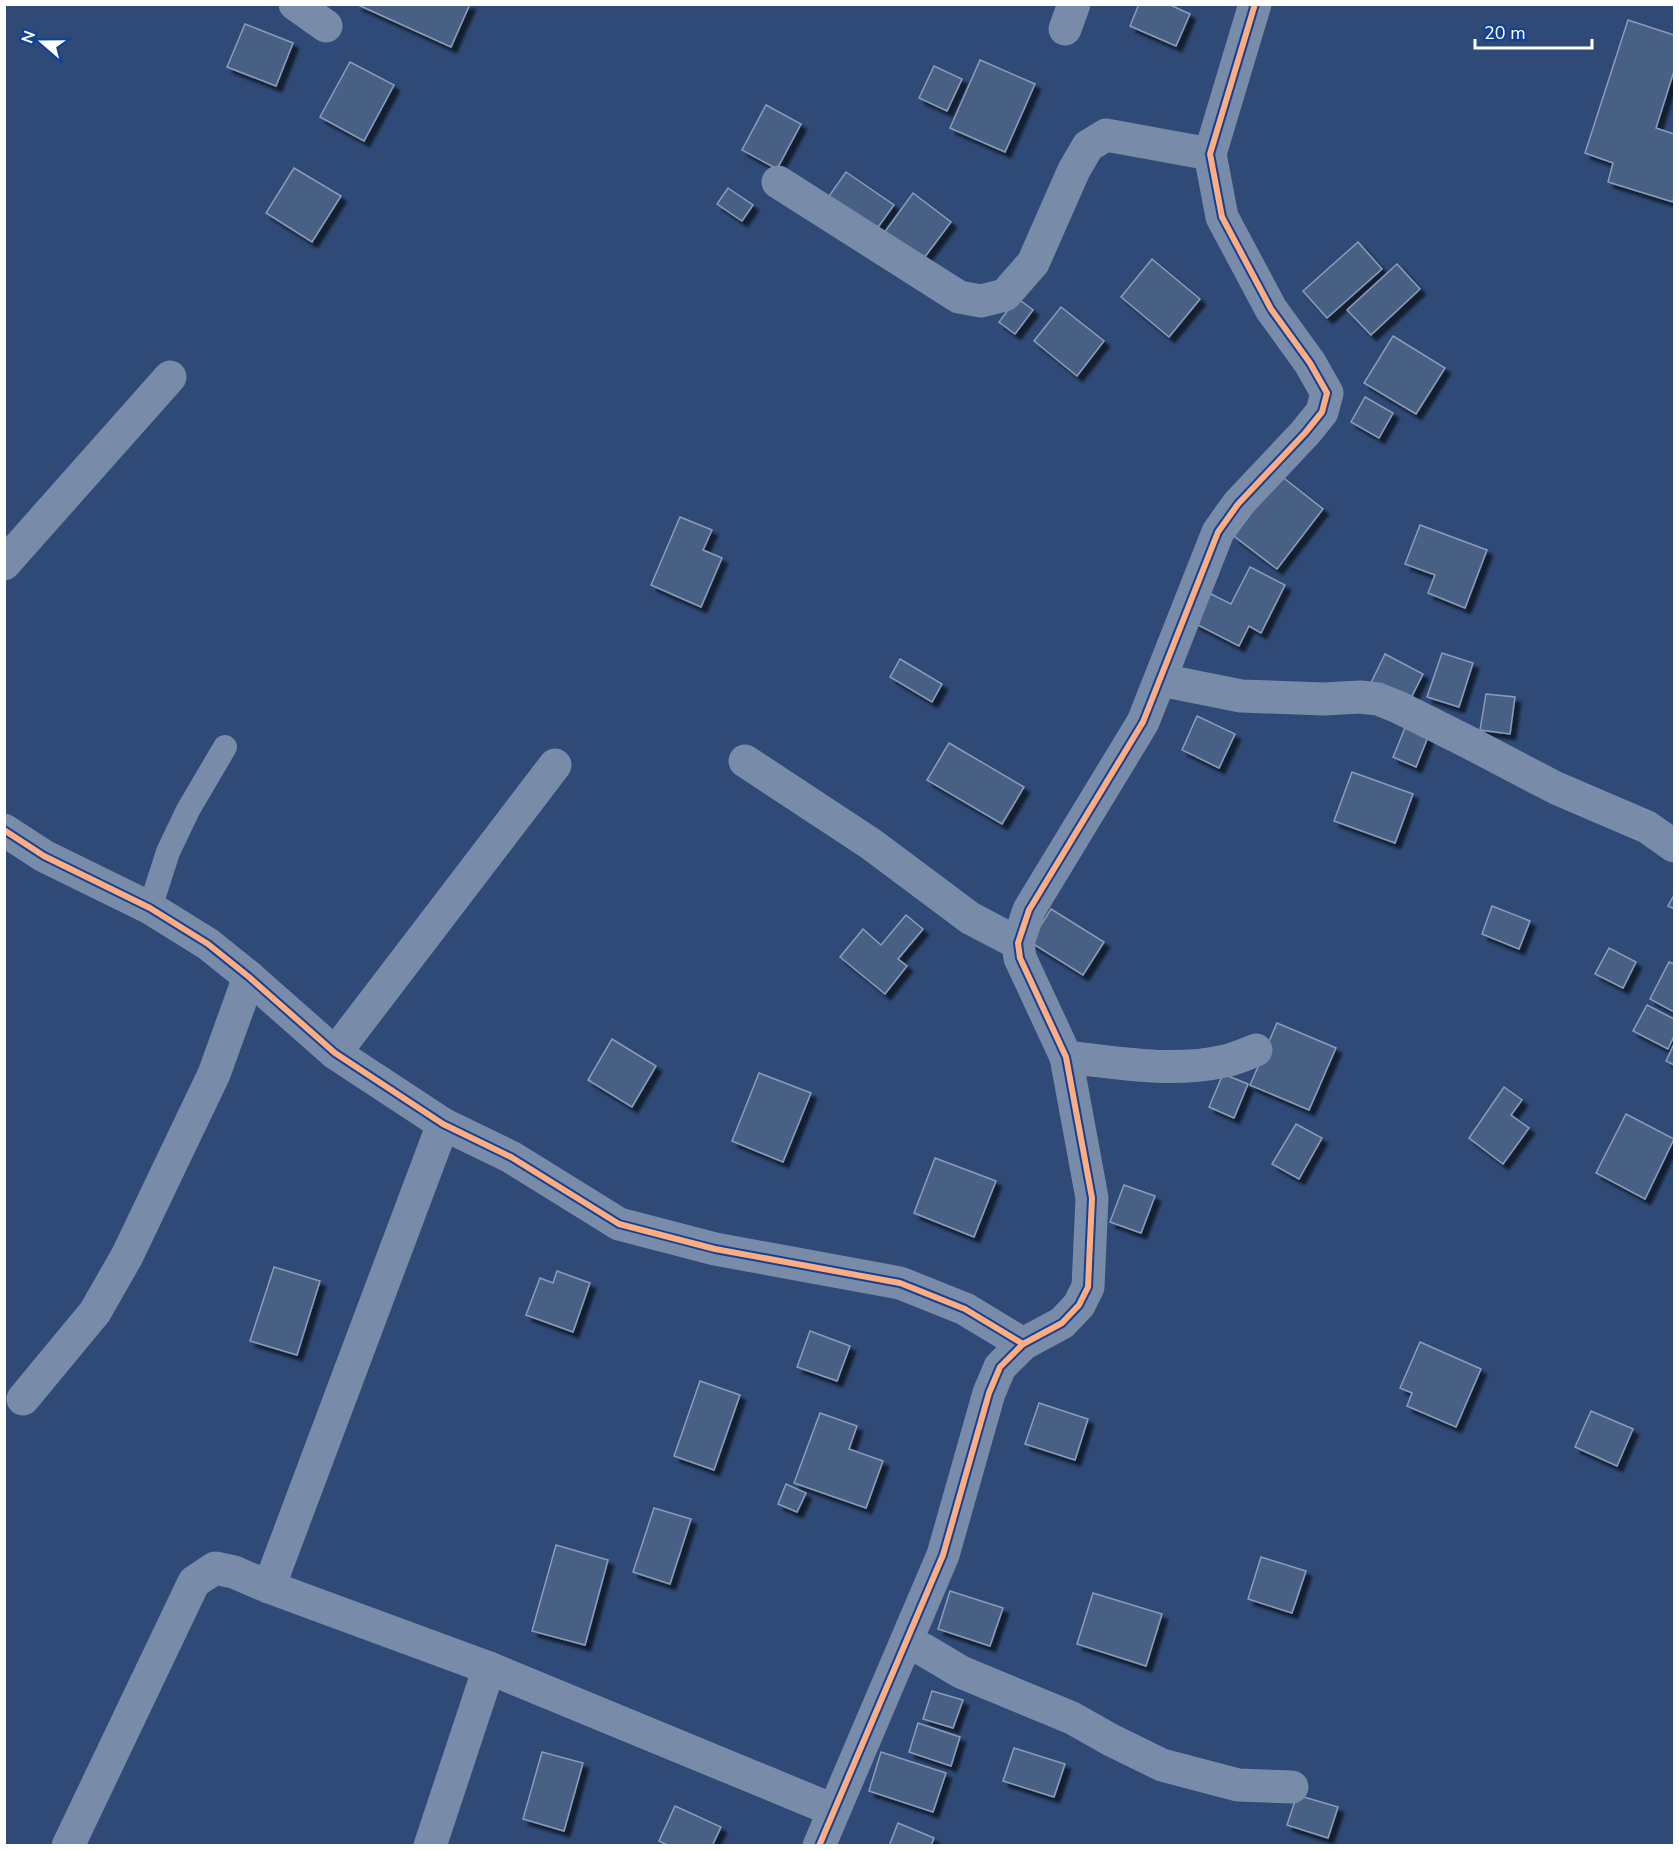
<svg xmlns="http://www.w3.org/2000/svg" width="1679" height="1850" font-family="'Nunito Sans',sans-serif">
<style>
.building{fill:#4a6185;stroke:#8c9cb7;stroke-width:1.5;filter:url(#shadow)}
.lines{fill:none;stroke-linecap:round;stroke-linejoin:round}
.lane{stroke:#788ba9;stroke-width:24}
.street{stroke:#788ba9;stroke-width:33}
.cycleway-casing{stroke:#114295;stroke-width:10}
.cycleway{stroke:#ffac80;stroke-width:6}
</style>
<defs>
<filter id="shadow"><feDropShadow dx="5.5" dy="5.5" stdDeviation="1.5" flood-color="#0009"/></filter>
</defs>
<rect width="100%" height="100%" fill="#2f4a77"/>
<g class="building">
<polygon points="356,4 470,4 451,47"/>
<polygon points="1139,4 1168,4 1190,14 1176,46 1130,26"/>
<polygon points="1628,20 1674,35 1674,71 1656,128 1674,134 1674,197 1673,202 1608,182 1613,163 1585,153"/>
<polygon points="245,24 293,43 276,86 227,67"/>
<polygon points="980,60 1035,84 1005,152 950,128"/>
<polygon points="350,62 394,85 364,141 320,117"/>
<polygon points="934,66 962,79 947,111 919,98"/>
<polygon points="766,105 801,124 777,169 742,150"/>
<polygon points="294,168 341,196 312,242 266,213"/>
<polygon points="846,172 894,205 876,230 829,196"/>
<polygon points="728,188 753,205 742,221 717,204"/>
<polygon points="913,193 951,222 921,262 884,233"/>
<polygon points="1358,242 1382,269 1327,318 1303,291"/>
<polygon points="1152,259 1200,299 1169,337 1121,297"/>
<polygon points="1397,264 1420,289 1371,335 1347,310"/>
<polygon points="1017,298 1033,310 1015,334 999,322"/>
<polygon points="1061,307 1104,341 1077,376 1034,341"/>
<polygon points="1393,336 1445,368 1416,414 1364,383"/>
<polygon points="1365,397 1393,413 1379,438 1351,422"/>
<polygon points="1280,475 1323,509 1277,569 1234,536"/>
<polygon points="680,517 712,530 703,550 722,558 701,607 651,585"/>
<polygon points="1420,525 1487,550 1465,608 1428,593 1435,575 1405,564"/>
<polygon points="1250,567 1285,585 1261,633 1249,626 1239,646 1194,623 1209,593 1231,604"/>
<polygon points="1442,653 1473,663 1459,707 1427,697"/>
<polygon points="1385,654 1423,674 1407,706 1369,687"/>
<polygon points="900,659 942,684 932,702 890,677"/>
<polygon points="1486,694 1515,697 1510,734 1480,730"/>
<polygon points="1197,716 1235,734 1219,768 1182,750"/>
<polygon points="1407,723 1430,732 1416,767 1393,757"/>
<polygon points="949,743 1024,787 1002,824 927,780"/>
<polygon points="1352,772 1413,794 1395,843 1334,821"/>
<polygon points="1674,895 1674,909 1668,906"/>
<polygon points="1492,906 1530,921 1519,949 1482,934"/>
<polygon points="1051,909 1104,942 1083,975 1030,942"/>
<polygon points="906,915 923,929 898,959 907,966 885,994 840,957 863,929 881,945"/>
<polygon points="1609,948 1636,962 1623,988 1595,974"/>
<polygon points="1669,962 1674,964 1674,1012 1650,999"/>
<polygon points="1647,1005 1674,1019 1674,1036 1668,1049 1633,1031"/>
<polygon points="1277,1023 1336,1048 1309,1110 1250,1085"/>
<polygon points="612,1039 656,1066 632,1107 588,1080"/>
<polygon points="1674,1044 1674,1065 1666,1061"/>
<polygon points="759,1073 811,1093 783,1162 732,1141"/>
<polygon points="1223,1074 1248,1084 1234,1118 1209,1107"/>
<polygon points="1504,1087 1522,1100 1511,1115 1529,1128 1503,1164 1469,1138"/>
<polygon points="1626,1114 1674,1139 1645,1199 1596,1173"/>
<polygon points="1296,1124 1322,1138 1299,1179 1272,1164"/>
<polygon points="935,1158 996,1181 974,1237 914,1213"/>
<polygon points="1124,1185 1155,1196 1141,1233 1110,1222"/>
<polygon points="274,1267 320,1281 297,1355 250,1341"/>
<polygon points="557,1271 590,1283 573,1332 526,1315 540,1278 553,1283"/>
<polygon points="810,1331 850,1346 837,1381 797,1367"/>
<polygon points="1420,1342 1481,1369 1456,1427 1407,1406 1412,1393 1400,1388"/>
<polygon points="700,1381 740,1395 714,1470 674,1456"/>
<polygon points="1039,1403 1088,1419 1075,1460 1025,1444"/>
<polygon points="1591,1411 1633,1429 1617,1466 1575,1447"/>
<polygon points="820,1413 857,1426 849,1449 883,1461 866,1508 794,1483"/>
<polygon points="786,1484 806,1493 797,1512 778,1504"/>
<polygon points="654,1508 691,1519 670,1584 633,1572"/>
<polygon points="556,1545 608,1560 585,1645 532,1631"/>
<polygon points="1261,1557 1306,1571 1292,1613 1248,1599"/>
<polygon points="950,1591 1003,1608 990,1646 938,1629"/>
<polygon points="1093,1593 1162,1614 1146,1666 1077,1644"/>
<polygon points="932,1691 963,1700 953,1728 923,1719"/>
<polygon points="918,1723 960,1737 951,1766 909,1752"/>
<polygon points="1014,1748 1065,1764 1054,1797 1003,1781"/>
<polygon points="542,1752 583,1763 564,1831 523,1819"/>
<polygon points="881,1752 946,1773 933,1812 869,1791"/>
<polygon points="1297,1795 1338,1807 1328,1838 1287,1825"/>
<polygon points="675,1806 721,1827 712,1846 669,1846 659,1841"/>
<polygon points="898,1823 934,1838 931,1846 889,1846"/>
</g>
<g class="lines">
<polyline class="lane" points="150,908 168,852 188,810 225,747"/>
<g class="street">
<polyline points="295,4 326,26"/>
<polyline points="1065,29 1074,4"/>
<polyline points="778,182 959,297 981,301 1005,295 1033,263 1074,170 1088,146 1106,135 1210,154"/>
<polyline points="4,564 170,377"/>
<polyline points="1161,680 1241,696 1324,699 1360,697 1378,699 1398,707 1470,743 1556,788 1647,827 1674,846"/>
<polyline points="745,761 871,844 970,918 1018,943"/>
<polyline points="4,830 44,856 150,908 208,944 249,977 335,1053 443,1124 511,1157 619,1224 715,1249 900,1283 965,1309 1023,1344"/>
<polyline points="335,1053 555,765"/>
<path d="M1066 1057C1119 1063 1173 1073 1225 1061 1236 1059 1246 1054 1256 1050"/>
<polyline points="23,1399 95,1312 127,1256 214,1074 249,977"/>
<polyline points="269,1587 443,1124"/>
<polyline points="906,1643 924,1650 961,1672 1072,1718 1111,1740 1162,1765 1238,1785 1292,1787"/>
<polyline points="68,1846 194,1582 215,1568 234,1572 269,1587 489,1668 833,1810"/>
<polyline points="430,1846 489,1668"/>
<polyline points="819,1846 943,1555 989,1393 1000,1367 1023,1344 1062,1323 1079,1305 1088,1287 1092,1198 1066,1057 1020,958 1018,943 1029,910 1143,722 1218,532 1238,504 1305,433 1322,412 1327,393 1310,363 1271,309 1222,217 1210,154 1255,4"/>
</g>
<g class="cycleway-casing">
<g id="cycleway">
<polyline points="4,830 44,856 150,908 208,944 249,977 335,1053 443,1124 511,1157 619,1224 715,1249 900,1283 965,1309 1023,1344"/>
<polyline points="819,1846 943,1555 989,1393 1000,1367 1023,1344 1062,1323 1079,1305 1088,1287 1092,1198 1066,1057 1020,958 1018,943 1029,910 1143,722 1218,532 1238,504 1305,433 1322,412 1327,393 1310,363 1271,309 1222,217 1210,154 1255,4"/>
</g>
</g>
<use href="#cycleway" class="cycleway"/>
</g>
<rect width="1679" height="1850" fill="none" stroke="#ffffff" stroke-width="12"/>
<g transform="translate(42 42) rotate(290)" stroke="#114295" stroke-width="4.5" paint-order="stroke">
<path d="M0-4.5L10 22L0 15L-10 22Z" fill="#ffffff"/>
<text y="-9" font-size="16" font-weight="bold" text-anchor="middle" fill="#ffffff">N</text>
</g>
<path d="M1475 39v9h117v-9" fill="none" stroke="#ffffff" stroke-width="3"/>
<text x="1484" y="39" font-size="18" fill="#ffffff" stroke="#114295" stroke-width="4.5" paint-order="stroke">20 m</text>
</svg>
